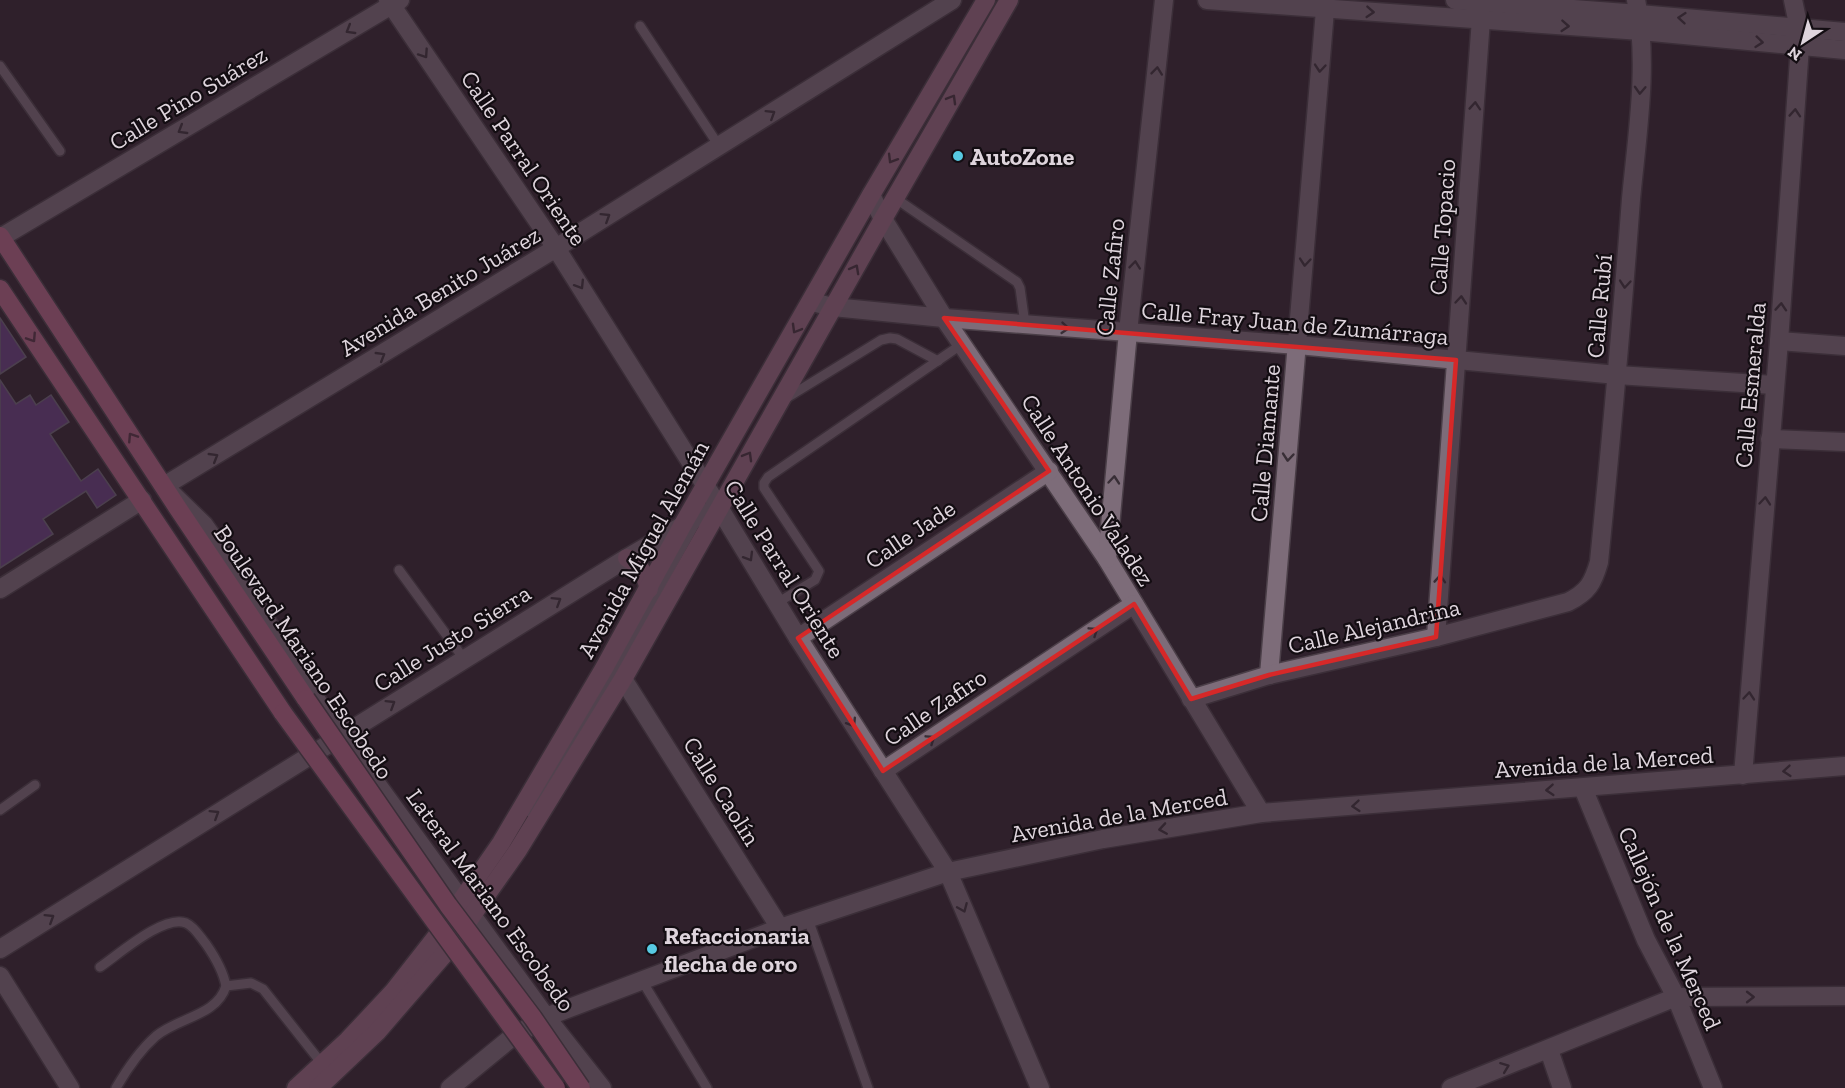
<svg xmlns="http://www.w3.org/2000/svg" width="1845" height="1088" font-family="'Zilla Slab',serif">
<style>
.building{fill:#663d82;stroke:#6e6576;stroke-width:1.5}
.lines{fill:none;stroke-linecap:round;stroke-linejoin:round}
.service-casing{stroke:#4b3f48;stroke-width:12}
.minor-casing{stroke:#4b3f48;stroke-width:21}
.tertiary-casing{stroke:#4b3f48;stroke-width:21}
.secondary-casing{stroke:#4b3f48;stroke-width:21}
.primary-casing{stroke:#4b3f48;stroke-width:21}
.service{stroke:#7d6c79;stroke-width:9}
.minor{stroke:#7d6c79;stroke-width:18}
.tertiary{stroke:#7d6c79;stroke-width:18}
.secondary{stroke:#996880;stroke-width:18}
.primary{stroke:#b56486;stroke-width:18}
.primary-bridge-casing{stroke:#4b3f48;stroke-width:21;stroke-linecap:butt}
.primary-bridge{stroke:#b56486;stroke-width:18}
.oneway{stroke:#382e36}
.oneway2{stroke:#422d38}
.oneway3{stroke:#543040}
.marked{fill:none;stroke:#d62828;stroke-width:4.5;stroke-linejoin:round}
.poi-dot{fill:#57c9e2;stroke:#130d12;stroke-width:2}
.labels{text-anchor:middle;dominant-baseline:central;stroke-width:4.5;stroke-linejoin:round;paint-order:stroke}
.street-label{font-size:24px;fill:#ded4dc;stroke:#130d12}
.poi-label{font-size:24px;font-weight:bold;fill:#ded4dc;stroke:#130d12;text-anchor:start}
</style>
<rect width="100%" height="100%" fill="#2f212c"/>
<g class="building">
<polygon points="0,318 26,357 0,374"/>
<polygon points="0,380 16,404 30,395 36,405 51,395 69,422 50,434 81,481 98,469 116,495 97,508 86,491 43,519 53,534 0,568"/>
</g>
<g class="lines">
<g class="service-casing">
<g id="service">
<polyline points="640,26 719,146"/>
<polyline points="0,66 60,151"/>
<polyline points="895,198 1017,282 1020,288 1025,324"/>
<polyline points="785,399 881,340 890,338 897,339 938,361"/>
<polyline points="399,570 464,659"/>
<polyline points="777,603 815,580 819,571 764,488 764,483 768,477 962,344"/>
<polyline points="0,810 35,785"/>
<polyline points="530,812 622,656 696,522"/>
<polyline points="808,919 868,1088"/>
<path d="M100 967C118 955 164 914 186 923 195 927 200 937 206 944 215 957 223 970 226 986 217 1016 179 1017 156 1036 139 1051 127 1069 116 1088"/>
<polyline points="641,979 707,1088"/>
<polyline points="226,986 251,983 263,989 323,1065"/>
</g>
</g>
<g class="minor-casing">
<g id="minor">
<polyline points="388,0 556,248 712,496 798,638 948,872 1040,1088"/>
<polyline points="871,195 883,219 944,318 1107,559 1261,813"/>
<polyline points="0,238 400,0"/>
<polyline points="812,302 833,307 944,318 1298,345 1617,375 1774,385"/>
<polyline points="1779,341 1845,346"/>
<polyline points="1770,439 1845,442"/>
<polyline points="1107,559 1128,332 1164,0"/>
<polyline points="0,589 142,500"/>
<polyline points="1436,637 1481,19 1479,5"/>
<polyline points="798,638 1049,471"/>
<polyline points="1269,675 1325,10 1324,0"/>
<polyline points="623,679 780,928"/>
<path d="M1191 699 1269 675 1436 637 1568 602C1588 592 1593 583 1599 562 1611 441 1622 320 1631 199 1637 135 1649 63 1636 0"/>
<polyline points="883,771 1134,604"/>
<polyline points="1743,775 1779,341 1800,46 1799,29 1793,0"/>
<polyline points="1583,788 1646,940 1676,997 1713,1088"/>
<polyline points="0,949 627,558 699,516 719,507"/>
<polyline points="0,976 70,1088"/>
<polyline points="1549,1050 1562,1088"/>
<polyline points="602,1088 546,1017 323,710 216,542 204,525 164,486 556,248 952,0"/>
</g>
</g>
<g class="tertiary-casing">
<g id="tertiary">
<polyline points="1207,0 1641,31 1845,50"/>
<polyline points="1455,0 1639,14 1845,32"/>
<polyline points="450,1088 511,1038 546,1017 780,928 948,872 1103,839 1261,813 1845,766"/>
<polyline points="1451,1088 1676,997 1845,996"/>
</g>
</g>
<g class="secondary-casing">
<g id="secondary">
<path d="M627 558C640 565 645 574 649 589"/>
<polyline points="296,1088 348,1040 393,992 436,937 501,843 603,670 682,526 871,195 986,0"/>
<polyline points="318,1088 377,1032 447,951 518,850 623,679 883,219 1009,0"/>
</g>
</g>
<g class="primary-casing">
<g id="primary">
<polyline points="0,236 177,507 306,699"/>
<polyline points="0,289 283,713"/>
</g>
</g>
<use href="#service" class="service"/>
<use href="#minor" class="minor"/>
<use href="#tertiary" class="tertiary"/>
<use href="#secondary" class="secondary"/>
<use href="#primary" class="primary"/>
<g class="primary-bridge-casing">
<g id="primary-bridge">
<polyline points="306,699 448,905 533,1018 581,1088"/>
<polyline points="283,713 556,1088"/>
</g>
</g>
<use href="#primary-bridge" class="primary-bridge"/>
</g>
<defs><path id="oneway-chevron" d="M-2-3.5L2.5 0L-2 3.5" fill="none" stroke-width="1.6" stroke-linecap="round" stroke-linejoin="round" transform="scale(1.5)"/></defs>
<g class="oneway">
<use href="#oneway-chevron" transform="translate(1370 12) rotate(4)"/>
<use href="#oneway-chevron" transform="translate(1682 18) rotate(-175)"/>
<use href="#oneway-chevron" transform="translate(1565 26) rotate(4)"/>
<use href="#oneway-chevron" transform="translate(350 30) rotate(149)"/>
<use href="#oneway-chevron" transform="translate(1759 42) rotate(6)"/>
<use href="#oneway-chevron" transform="translate(424 54) rotate(56)"/>
<use href="#oneway-chevron" transform="translate(1320 68) rotate(95)"/>
<use href="#oneway-chevron" transform="translate(1157 71) rotate(-84)"/>
<use href="#oneway-chevron" transform="translate(1640 90) rotate(93)"/>
<use href="#oneway-chevron" transform="translate(1475 106) rotate(-86)"/>
<use href="#oneway-chevron" transform="translate(1795 113) rotate(-86)"/>
<use href="#oneway-chevron" transform="translate(771 114) rotate(-32)"/>
<use href="#oneway-chevron" transform="translate(182 130) rotate(149)"/>
<use href="#oneway-chevron" transform="translate(606 217) rotate(-32)"/>
<use href="#oneway-chevron" transform="translate(1305 262) rotate(95)"/>
<use href="#oneway-chevron" transform="translate(1135 265) rotate(-84)"/>
<use href="#oneway-chevron" transform="translate(1625 284) rotate(95)"/>
<use href="#oneway-chevron" transform="translate(580 285) rotate(58)"/>
<use href="#oneway-chevron" transform="translate(1461 300) rotate(-85)"/>
<use href="#oneway-chevron" transform="translate(1781 307) rotate(-86)"/>
<use href="#oneway-chevron" transform="translate(1065 328) rotate(5)"/>
<use href="#oneway-chevron" transform="translate(381 356) rotate(-31)"/>
<use href="#oneway-chevron" transform="translate(214 457) rotate(-31)"/>
<use href="#oneway-chevron" transform="translate(1288 457) rotate(95)"/>
<use href="#oneway-chevron" transform="translate(1114 480) rotate(-85)"/>
<use href="#oneway-chevron" transform="translate(1765 501) rotate(-85)"/>
<use href="#oneway-chevron" transform="translate(749 557) rotate(59)"/>
<use href="#oneway-chevron" transform="translate(1440 579) rotate(-86)"/>
<use href="#oneway-chevron" transform="translate(557 601) rotate(-32)"/>
<use href="#oneway-chevron" transform="translate(1094 631) rotate(-34)"/>
<use href="#oneway-chevron" transform="translate(1749 696) rotate(-85)"/>
<use href="#oneway-chevron" transform="translate(391 704) rotate(-32)"/>
<use href="#oneway-chevron" transform="translate(852 723) rotate(58)"/>
<use href="#oneway-chevron" transform="translate(931 739) rotate(-34)"/>
<use href="#oneway-chevron" transform="translate(1787 771) rotate(175)"/>
<use href="#oneway-chevron" transform="translate(1550 790) rotate(176)"/>
<use href="#oneway-chevron" transform="translate(1356 806) rotate(175)"/>
<use href="#oneway-chevron" transform="translate(215 814) rotate(-32)"/>
<use href="#oneway-chevron" transform="translate(1163 829) rotate(171)"/>
<use href="#oneway-chevron" transform="translate(963 908) rotate(67)"/>
<use href="#oneway-chevron" transform="translate(50 918) rotate(-32)"/>
<use href="#oneway-chevron" transform="translate(1750 997)"/>
<use href="#oneway-chevron" transform="translate(1505 1067) rotate(-21)"/>
</g>
<g class="oneway2">
<use href="#oneway-chevron" transform="translate(952 99) rotate(-60)"/>
<use href="#oneway-chevron" transform="translate(892 159) rotate(121)"/>
<use href="#oneway-chevron" transform="translate(855 269) rotate(-61)"/>
<use href="#oneway-chevron" transform="translate(796 329) rotate(120)"/>
<use href="#oneway-chevron" transform="translate(748 456) rotate(-60)"/>
</g>
<g class="oneway3">
<use href="#oneway-chevron" transform="translate(32 338) rotate(57)"/>
<use href="#oneway-chevron" transform="translate(132 437) rotate(-123)"/>
</g>
<path d="M0 0H1845V1088H0ZM944 318 1456 360 1436 637 1269 675 1191 699 1134 604 883 771 798 638 1049 471Z" fill="#2f212c" fill-opacity=".55" fill-rule="evenodd"/>
<path class="marked" d="M944 318 1456 360 1436 637 1269 675 1191 699 1134 604 883 771 798 638 1049 471Z"/>
<g class="poi-dot">
<circle cx="958" cy="156" r="6"/>
<circle cx="652" cy="949" r="6"/>
</g>
<g class="labels">
<g class="street-label">
<text transform="translate(188 98) rotate(-31)">Calle Pino Suárez</text>
<text transform="translate(524 158) rotate(56)">Calle Parral Oriente</text>
<text transform="translate(1442 227) rotate(-86)">Calle Topacio</text>
<text transform="translate(1110 277) rotate(-84)">Calle Zafiro</text>
<text transform="translate(440 291) rotate(-31)">Avenida Benito Juárez</text>
<text transform="translate(1599 306) rotate(-85)">Calle Rubí</text>
<text transform="translate(1295 323) rotate(5)">Calle Fray Juan de Zumárraga</text>
<text transform="translate(1750 385) rotate(-85)">Calle Esmeralda</text>
<text transform="translate(1265 443) rotate(-85)">Calle Diamante</text>
<text transform="translate(1088 490) rotate(57)">Calle Antonio Valadez</text>
<text transform="translate(910 534) rotate(-34)">Calle Jade</text>
<text transform="translate(643 549) rotate(-61)">Avenida Miguel Alemán</text>
<text transform="translate(785 569) rotate(58)">Calle Parral Oriente</text>
<text transform="translate(1374 626) rotate(-13)">Calle Alejandrina</text>
<text transform="translate(452 638) rotate(-32)">Calle Justo Sierra</text>
<text transform="translate(304 652) rotate(56)">Boulevard Mariano Escobedo</text>
<text transform="translate(935 707) rotate(-34)">Calle Zafiro</text>
<text transform="translate(1604 762) rotate(-4)">Avenida de la Merced</text>
<text transform="translate(722 791) rotate(58)">Calle Caolín</text>
<text transform="translate(1119 815) rotate(-10)">Avenida de la Merced</text>
<text transform="translate(491 900) rotate(54)">Lateral Mariano Escobedo</text>
<text transform="translate(1670 928) rotate(66)">Callejón de la Merced</text>
</g>
<g class="poi-label">
<text x="970" y="156">AutoZone</text>
<text x="664" y="935">Refaccionaria<tspan x="664" dy="28">flecha de oro</tspan></text>
</g>
</g>
<g transform="translate(1803 42) rotate(216)" stroke="#130d12" stroke-width="4.5" paint-order="stroke">
<path d="M0-4.5L10 22L0 15L-10 22Z" fill="#ded4dc"/>
<text y="-9" font-size="16" font-weight="bold" text-anchor="middle" fill="#ded4dc">N</text>
</g>
</svg>
